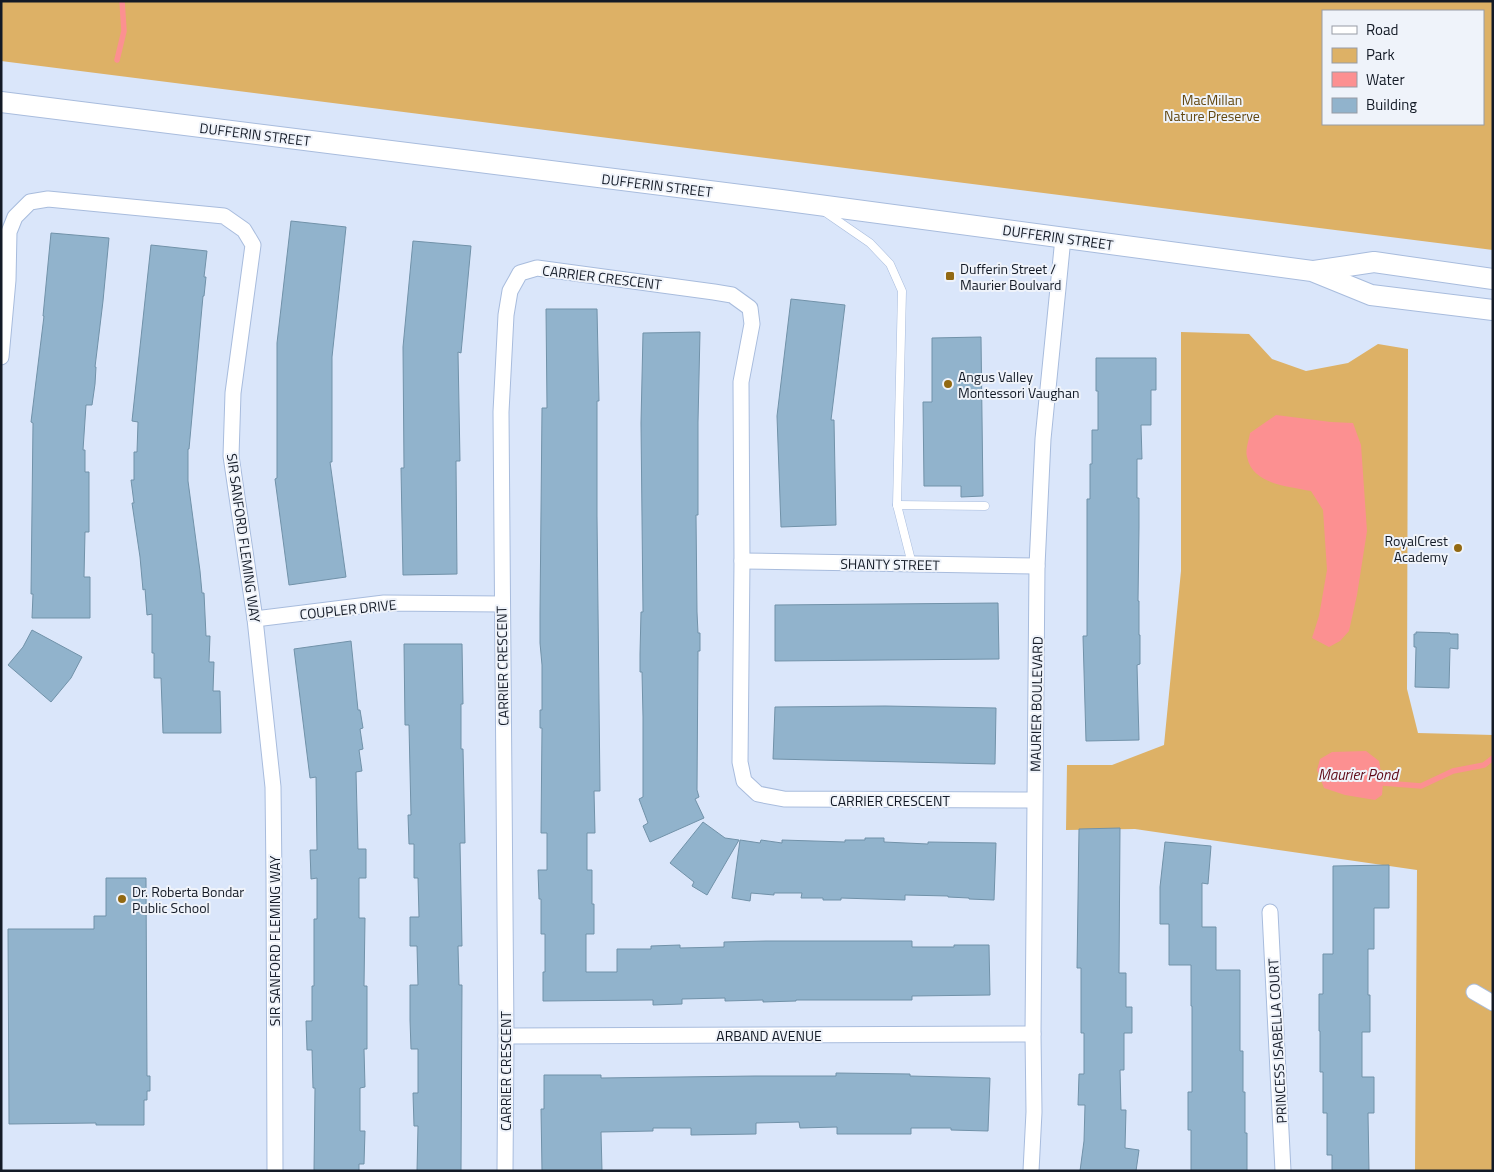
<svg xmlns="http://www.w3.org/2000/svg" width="1494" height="1172" font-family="'Titillium Web',sans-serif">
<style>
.green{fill:#ddb166;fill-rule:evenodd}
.water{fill:#fc9091}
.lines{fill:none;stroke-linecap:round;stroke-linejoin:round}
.stream{stroke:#fc9091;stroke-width:5.5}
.building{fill:#91b3cc;stroke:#7192a9}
.service-casing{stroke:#a8bcdd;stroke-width:9}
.minor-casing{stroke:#a8bcdd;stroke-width:17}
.secondary-casing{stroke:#a8bcdd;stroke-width:22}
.service{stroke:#fff;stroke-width:8}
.minor{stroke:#fff;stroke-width:15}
.secondary{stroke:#fff;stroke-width:20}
.poi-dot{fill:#926912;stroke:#eff3fa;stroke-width:2}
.labels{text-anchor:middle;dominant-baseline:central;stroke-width:4;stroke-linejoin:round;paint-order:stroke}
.park-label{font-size:14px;fill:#634811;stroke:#eff3fa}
.street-label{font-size:14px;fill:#131a26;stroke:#eff3fa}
.poi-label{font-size:14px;fill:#131a26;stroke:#eff3fa;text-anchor:start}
.water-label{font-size:15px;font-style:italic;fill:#5f0917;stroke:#eff3fa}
</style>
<rect width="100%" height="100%" fill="#dae6fa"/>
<g class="green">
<path d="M1 1H1493V250L1 61ZM1323 11H1483V124H1323Z"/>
<polygon points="1181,332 1249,334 1272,359 1306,371 1348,363 1378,344 1408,349 1407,689 1418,733 1493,735 1493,1171 1415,1171 1417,870 1135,829 1066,830 1067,765 1112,765 1164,745 1181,571"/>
</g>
<g class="water">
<path d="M1276 415 1331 422 1353 423 1361 445 1367 531 1357 595 1349 631 1340 641 1329 647 1312 638 1319 616 1327 570 1323 510 1311 491C1288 486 1253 485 1247 457 1245 450 1249 440 1250 433Z"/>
<polygon points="1366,751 1379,761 1383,783 1382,795 1375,800 1345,795 1324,788 1317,770 1320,759 1332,752"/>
</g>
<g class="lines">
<g class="stream">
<polyline points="117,60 124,31 122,1"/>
<polyline points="1383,783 1421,786 1453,771 1484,765 1493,758"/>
</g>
</g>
<g class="building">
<polygon points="291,221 346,227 332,357 332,462 330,462 346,577 289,585 275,479 277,478 277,343"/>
<polygon points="51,233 109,238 103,301 95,367 96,367 95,384 92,405 86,405 83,450 85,450 85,472 89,472 89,532 85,532 84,577 90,577 90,618 32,618 33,594 31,594 33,423 31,422 44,316 43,316"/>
<polygon points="413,241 471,246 461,353 458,352 460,461 456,461 457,574 403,575 401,468 404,468 403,347"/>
<polygon points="151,245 207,251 204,277 206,277 204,296 203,296 189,449 188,449 188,481 200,571 202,593 204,593 206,636 210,636 209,662 214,662 213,691 220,691 221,733 163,733 161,678 154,678 154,653 152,653 152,614 147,615 145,589 143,590 140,557 132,503 134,503 131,480 134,480 134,452 137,452 138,422 132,421"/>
<polygon points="791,299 845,305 831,420 834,420 836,525 781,527 777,416"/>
<polygon points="546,309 597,309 599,401 597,401 597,516 600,791 594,791 595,833 587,833 587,870 592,870 592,904 594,904 594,934 586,934 586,972 617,972 617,949 651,949 651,946 680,945 680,948 724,947 724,942 766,941 912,941 912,947 954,947 954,945 989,945 990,995 912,996 912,1000 796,1000 796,1001 763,1002 763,1000 725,1001 725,998 682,999 682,1004 653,1005 653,1000 543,1001 543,972 545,972 545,934 541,934 541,899 539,899 538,870 547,870 547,833 541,833 542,728 540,728 540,710 542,710 542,665 540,643 540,614 542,408 547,408"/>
<polygon points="700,332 698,422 698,515 696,515 697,612 698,633 700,633 700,651 698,651 697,790 699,797 695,799 704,818 650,842 643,826 648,823 639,799 643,797 643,717 642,672 640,672 640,654 641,612 643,612 641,423 643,333"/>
<polygon points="981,337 983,496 961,497 961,486 924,486 923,402 932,402 932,338"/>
<polygon points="1096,358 1156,358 1156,390 1151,390 1151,425 1141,425 1142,459 1137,459 1137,498 1139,498 1139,527 1138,601 1139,601 1139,635 1140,635 1140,664 1137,665 1139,740 1086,741 1083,636 1087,636 1087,499 1090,499 1090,464 1092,464 1092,430 1098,430 1098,391 1096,391"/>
<polygon points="998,603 999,659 775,661 775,605"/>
<polygon points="32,630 82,657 71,678 51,702 8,665 23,647"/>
<polygon points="1416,632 1450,633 1450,634 1458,634 1458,649 1450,648 1449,688 1415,687 1416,647 1414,647 1414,634 1416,634"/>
<polygon points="351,641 358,710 360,710 363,728 360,729 363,749 359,750 362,771 356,772 358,849 366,849 366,878 359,878 359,918 365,918 364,986 367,986 367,1049 364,1049 365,1087 360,1088 360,1131 365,1131 364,1164 359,1164 359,1171 314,1171 315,1088 313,1088 312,1050 307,1050 306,1021 312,1021 312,986 314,986 314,919 317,919 317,878 311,879 310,850 317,850 316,777 310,778 294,649"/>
<polygon points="404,644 462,644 463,704 461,704 461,749 463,749 465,843 460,843 462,946 458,946 459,985 462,985 461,1171 417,1171 418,1126 414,1126 413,1093 418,1093 418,1049 411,1049 410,1020 410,985 418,985 417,946 410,946 410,917 419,917 418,878 414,878 414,844 409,844 408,815 411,815 409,725 405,725"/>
<polygon points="885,706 996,708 995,764 773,759 775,707"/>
<polygon points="703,822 725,838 739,840 707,895 692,886 694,882 670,863"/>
<polygon points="1120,828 1119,973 1126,973 1126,1007 1132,1007 1132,1033 1124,1033 1124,1070 1120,1070 1121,1110 1126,1110 1125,1148 1139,1150 1136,1171 1080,1171 1084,1141 1085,1105 1078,1105 1079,1074 1084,1074 1084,1033 1081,1033 1081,968 1077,968 1079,829"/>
<polygon points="865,838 884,838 884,842 928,844 928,842 996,843 994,900 969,899 969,898 948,897 948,896 905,895 905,900 841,898 841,900 823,900 823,898 801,898 802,893 774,893 774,895 751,893 750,901 732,898 740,840 760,843 761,840 782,843 782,840 845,842 845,840 865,840"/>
<polygon points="1165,842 1211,846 1208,884 1202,883 1202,927 1216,927 1216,970 1240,970 1240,1051 1243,1051 1243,1092 1245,1092 1245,1133 1247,1133 1247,1171 1191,1171 1191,1130 1188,1130 1188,1092 1192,1092 1192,1006 1191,1006 1191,965 1169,965 1169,924 1160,924 1160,887"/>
<polygon points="1389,865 1389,908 1374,908 1374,949 1368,949 1368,995 1370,995 1370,1032 1362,1032 1362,1077 1374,1077 1374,1113 1368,1113 1369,1171 1332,1171 1332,1155 1327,1155 1327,1113 1323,1113 1323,1072 1320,1072 1320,1031 1319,1031 1319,994 1323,994 1323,954 1333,954 1333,866"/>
<polygon points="106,878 146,878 147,1076 150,1076 150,1091 147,1091 147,1100 144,1100 144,1125 96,1125 96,1123 9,1124 8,929 94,929 94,916 106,916"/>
<polygon points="836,1073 910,1074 910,1076 990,1078 988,1131 951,1130 951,1128 911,1128 911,1134 837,1134 837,1127 800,1128 799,1122 756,1123 756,1134 691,1135 691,1128 653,1128 653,1131 601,1132 602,1171 542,1171 541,1109 544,1109 544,1075 601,1075 601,1078 755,1076 836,1076"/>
</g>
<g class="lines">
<g class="service-casing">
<g id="service">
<polyline points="825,212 870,243 890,264 902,291 897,505 912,564"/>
<polyline points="897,505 985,506"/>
</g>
</g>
<g class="minor-casing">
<g id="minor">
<polyline points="1,357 8,280 9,232 15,217 30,202 48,199 224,216 244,230 253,245 233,393 231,456 255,619 273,787 274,878 275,1171"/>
<polyline points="742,561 1037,566"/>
<polyline points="255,619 384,603 502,604"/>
<polyline points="1270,912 1283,1171"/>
<polyline points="1474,992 1493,1003"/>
<polyline points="506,1036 1033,1034"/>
<polyline points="505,1171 506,1036 501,412 506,315 510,291 520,273 537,268 714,292 732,295 750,308 752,324 741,382 742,561 740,762 744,781 758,794 784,799 1034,800"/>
<polyline points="1031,1171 1034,1112 1033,1034 1037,566 1043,439 1063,238"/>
</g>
</g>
<g class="secondary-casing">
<g id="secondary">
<polyline points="1,102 781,200 1312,271 1371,295 1493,310"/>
<polyline points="1314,271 1374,262 1493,279"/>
</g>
</g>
<use href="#service" class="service"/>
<use href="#minor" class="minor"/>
<use href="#secondary" class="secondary"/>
</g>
<g class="poi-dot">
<rect x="945" y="271" width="10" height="10" rx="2.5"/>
<circle cx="948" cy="384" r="5"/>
<circle cx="1458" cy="548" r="5"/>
<circle cx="122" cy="899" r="5"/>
</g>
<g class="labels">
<g class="park-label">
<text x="1212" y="99">MacMillan<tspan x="1212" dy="16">Nature Preserve</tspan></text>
</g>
<g class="street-label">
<text transform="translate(255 134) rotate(7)">DUFFERIN STREET</text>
<text transform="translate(657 185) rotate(7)">DUFFERIN STREET</text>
<text transform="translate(1058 237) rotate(8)">DUFFERIN STREET</text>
<text transform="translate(602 277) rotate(7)">CARRIER CRESCENT</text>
<text transform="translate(244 538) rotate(82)">SIR SANFORD FLEMING WAY</text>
<text transform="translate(890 564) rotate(1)">SHANTY STREET</text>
<text transform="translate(348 609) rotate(-6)">COUPLER DRIVE</text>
<text transform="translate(502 666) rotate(-91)">CARRIER CRESCENT</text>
<text transform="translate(1036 704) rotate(-89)">MAURIER BOULEVARD</text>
<text x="890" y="800">CARRIER CRESCENT</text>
<text transform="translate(274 941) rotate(-90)">SIR SANFORD FLEMING WAY</text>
<text x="769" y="1035">ARBAND AVENUE</text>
<text transform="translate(1277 1041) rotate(-93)">PRINCESS ISABELLA COURT</text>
<text transform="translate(505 1071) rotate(-90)">CARRIER CRESCENT</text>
</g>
<g class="poi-label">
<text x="960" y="268">Dufferin Street /<tspan x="960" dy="16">Maurier Boulvard</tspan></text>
<text x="958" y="376">Angus Valley<tspan x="958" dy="16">Montessori Vaughan</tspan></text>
<text x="1448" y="540" text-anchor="end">RoyalCrest<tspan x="1448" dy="16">Academy</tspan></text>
<text x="132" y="891">Dr. Roberta Bondar<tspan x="132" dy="16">Public School</tspan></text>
</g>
<g class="water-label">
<text x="1358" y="774">Maurier Pond</text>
</g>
</g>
<rect width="1494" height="1172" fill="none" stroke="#131a26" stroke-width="5"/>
<rect x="1322" y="10" width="162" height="115" fill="#eff3fa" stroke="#979ca5"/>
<rect x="1332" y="26" width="25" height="8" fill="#ffffff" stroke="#979ca5"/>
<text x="1366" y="35" font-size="15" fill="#131a26">Road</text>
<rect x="1332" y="48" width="25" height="15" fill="#ddb166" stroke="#979ca5"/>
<text x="1366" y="60" font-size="15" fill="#131a26">Park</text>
<rect x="1332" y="72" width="25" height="15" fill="#fc9091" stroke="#979ca5"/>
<text x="1366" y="85" font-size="15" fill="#131a26">Water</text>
<rect x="1332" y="98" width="25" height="15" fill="#91b3cc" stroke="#979ca5"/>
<text x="1366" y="110" font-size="15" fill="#131a26">Building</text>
</svg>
